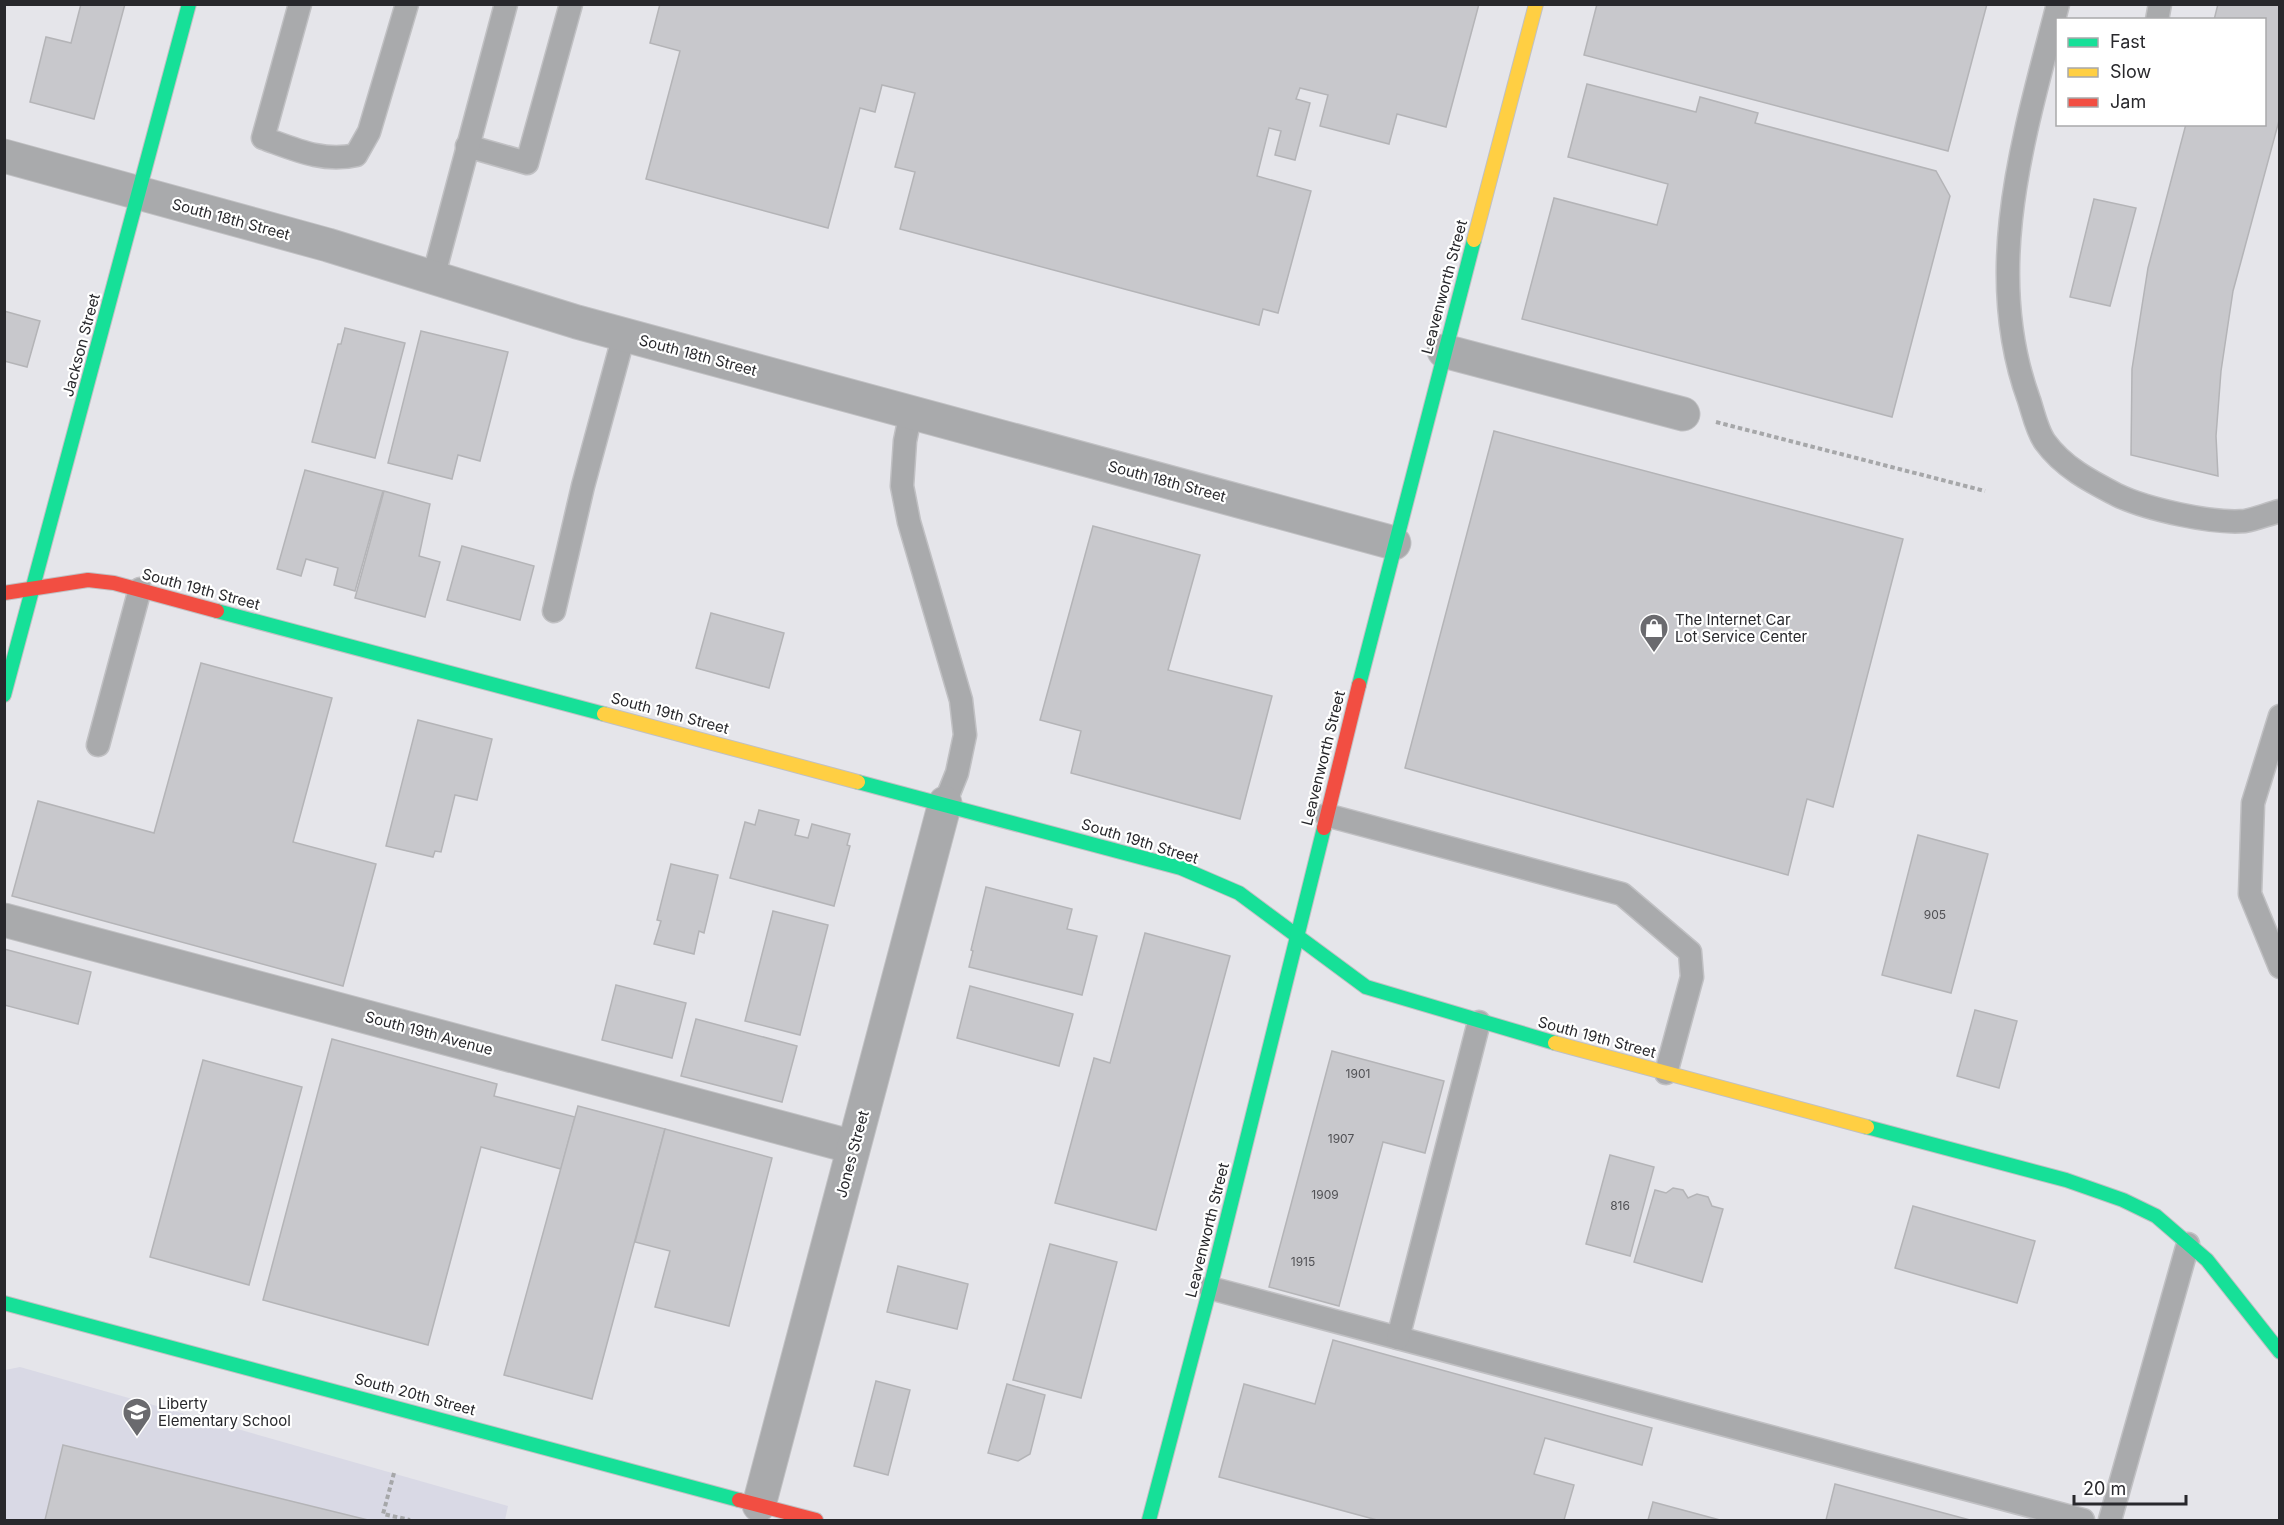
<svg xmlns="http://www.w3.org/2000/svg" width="2284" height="1525" font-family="Inter,sans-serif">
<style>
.built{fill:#d9d9e5}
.building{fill:#c8c8cc;stroke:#b4b4b7;stroke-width:1.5}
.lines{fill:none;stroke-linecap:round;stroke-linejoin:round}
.lane-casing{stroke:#c0c0c3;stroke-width:25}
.street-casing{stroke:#c0c0c3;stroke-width:35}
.fast-casing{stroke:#c0c0c3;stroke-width:16}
.slow-casing{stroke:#c0c0c3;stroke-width:16}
.jam-casing{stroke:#c0c0c3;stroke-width:16}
.path{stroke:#a6a7a9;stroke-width:4;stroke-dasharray:4.5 3;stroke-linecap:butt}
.lane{stroke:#a9aaac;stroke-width:22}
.street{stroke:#a9aaac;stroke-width:33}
.fast{stroke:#16e098;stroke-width:14}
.slow{stroke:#ffcf43;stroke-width:14}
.jam{stroke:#f24e42;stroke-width:14}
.labels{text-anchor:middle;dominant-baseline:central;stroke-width:4.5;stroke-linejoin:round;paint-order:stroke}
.number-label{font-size:12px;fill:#505054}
.street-label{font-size:15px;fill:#28282c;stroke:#fff}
.poi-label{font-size:15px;fill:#28282c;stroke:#fff;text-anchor:start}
</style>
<rect width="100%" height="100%" fill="#e5e5ea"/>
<polygon class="built" points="20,1367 508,1506 505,1520 5,1520 5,1370"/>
<g class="building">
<polygon points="81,4 125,4 94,119 30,102 46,37 71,43"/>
<polygon points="660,4 1479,4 1446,127 1397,114 1389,144 1320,126 1328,95 1300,88 1296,99 1310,103 1295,160 1275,155 1281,131 1269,128 1257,176 1311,191 1278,313 1263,309 1259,325 900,229 915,172 895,167 915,93 882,85 875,112 860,108 828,228 646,179 680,51 650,43"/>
<polygon points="1597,4 1987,4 1948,151 1584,55"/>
<polygon points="2218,4 2280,4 2280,117 2233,291 2221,371 2216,436 2218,476 2131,455 2132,369 2148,268 2186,124 2264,124 2264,20 2214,20"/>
<polygon points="1587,84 1696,112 1700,97 1758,113 1755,123 1936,171 1950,196 1892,417 1522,319 1554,198 1657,225 1668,184 1568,157"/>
<polygon points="2094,199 2136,208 2110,306 2070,297"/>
<polygon points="4,311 40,321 27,367 4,361"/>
<polygon points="345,328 405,343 375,458 312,442 338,344 341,344"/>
<polygon points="421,331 508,352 480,461 458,455 452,479 388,463"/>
<polygon points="1494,431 1903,539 1833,807 1807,799 1788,875 1405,768"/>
<polygon points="305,470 383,491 355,591 334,585 338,568 306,559 301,576 277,569"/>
<polygon points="384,491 430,504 419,556 440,562 425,617 355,598"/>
<polygon points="1093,526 1200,555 1168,670 1272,696 1240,819 1071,773 1081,731 1040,720"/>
<polygon points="462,546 534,566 520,620 447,600"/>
<polygon points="711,613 784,633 769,688 696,668"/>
<polygon points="201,663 332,698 293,842 376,864 343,986 12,896 38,801 154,833"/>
<polygon points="418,720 492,739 477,800 455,795 441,852 435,851 433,857 386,846"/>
<polygon points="759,810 799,820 795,835 808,838 812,824 850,834 847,845 850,846 834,906 730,878 745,822 755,825"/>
<polygon points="1918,835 1988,854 1951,993 1882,975"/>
<polygon points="671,864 718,875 704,933 699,931 694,954 654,944 661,921 657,920"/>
<polygon points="986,887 1072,909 1067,929 1097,936 1082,995 969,967 973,951 971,950"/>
<polygon points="773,911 828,925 800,1035 745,1021"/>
<polygon points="1145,933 1230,956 1156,1230 1055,1203 1094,1058 1110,1063"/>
<polygon points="4,949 91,972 78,1024 4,1005"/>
<polygon points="616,985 686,1003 672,1058 602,1040"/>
<polygon points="970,986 1073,1014 1059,1066 957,1038"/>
<polygon points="1975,1010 2017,1021 1999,1088 1957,1076"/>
<polygon points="696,1019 797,1046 782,1102 681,1076"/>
<polygon points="332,1039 497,1084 494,1096 575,1117 561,1169 481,1147 428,1345 263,1300"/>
<polygon points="1332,1051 1444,1081 1425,1153 1383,1142 1339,1306 1269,1287"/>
<polygon points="203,1060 302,1087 249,1285 150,1257"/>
<polygon points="578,1106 665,1129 592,1399 504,1375"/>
<polygon points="665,1129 772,1158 729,1326 655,1307 670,1251 635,1242"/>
<polygon points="1610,1155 1654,1167 1630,1256 1586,1244"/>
<polygon points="1673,1188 1683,1190 1688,1198 1697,1194 1708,1197 1712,1206 1723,1209 1702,1282 1634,1262 1655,1190 1666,1193"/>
<polygon points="1913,1206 2035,1241 2017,1303 1895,1268"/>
<polygon points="1050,1244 1117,1262 1081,1398 1013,1380"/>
<polygon points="898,1266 968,1284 957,1329 887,1312"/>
<polygon points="1333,1340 1652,1428 1642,1465 1545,1438 1534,1474 1574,1485 1564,1520 1377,1520 1219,1477 1244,1384 1315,1404"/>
<polygon points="876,1381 910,1390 888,1475 854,1466"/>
<polygon points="1007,1384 1045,1395 1030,1454 1018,1461 988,1453"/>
<polygon points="63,1445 368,1520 45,1520"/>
<polygon points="1835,1484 1970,1520 1826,1520"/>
<polygon points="1653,1502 1720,1520 1648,1520"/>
</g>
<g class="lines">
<g class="lane-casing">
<g id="lane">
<path d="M300 4 263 138C294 149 323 163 356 155L369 132 407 4"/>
<path d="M2058 4C2025 133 1981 269 2029 400 2033 412 2037 431 2045 442 2063 467 2090 481 2117 495 2146 509 2212 524 2245 521 2256 519 2268 514 2280 511"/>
<polyline points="2157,20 2160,4"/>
<polyline points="467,146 527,163 571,4"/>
<polyline points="433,278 506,4"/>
<polyline points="911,412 905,441 902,486 909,522 961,700 965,735 957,773 945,803"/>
<polyline points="554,611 583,486 624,335"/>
<polyline points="2280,716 2253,803 2250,894 2280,967"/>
<polyline points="98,745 140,589"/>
<polyline points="1326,815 1622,894 1690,952 1692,977 1666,1073"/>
<polyline points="1210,1288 2083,1520"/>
<polyline points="1398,1338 1479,1022"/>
<polyline points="2110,1520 2188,1244"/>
</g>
</g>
<g class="street-casing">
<g id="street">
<polyline points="4,156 328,245 577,322 1394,543"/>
<polyline points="1444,351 1683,414"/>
<polyline points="4,920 853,1147"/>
<polyline points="759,1505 945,803"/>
</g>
</g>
<g class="fast-casing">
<g id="fast">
<polyline points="217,611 604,714"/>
<polyline points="1359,685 1474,240"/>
<polyline points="4,695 189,4"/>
<polyline points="858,782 1181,868 1239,893 1366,987 1555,1043"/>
<polyline points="1867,1127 2066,1180 2123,1200 2156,1216 2207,1260 2280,1352"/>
<polyline points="4,1303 739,1500"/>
<polyline points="1149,1520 1210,1288 1324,828"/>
</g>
</g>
<g class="slow-casing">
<g id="slow">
<polyline points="1474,240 1536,4"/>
<polyline points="604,714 858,782"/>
<polyline points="1555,1043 1867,1127"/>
</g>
</g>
<g class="jam-casing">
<g id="jam">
<polyline points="4,593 88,580 114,583 217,611"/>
<polyline points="1324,828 1359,685"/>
<polyline points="739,1500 816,1520"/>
</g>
</g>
<g class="path">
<polyline points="1716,422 1985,491"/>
<polyline points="394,1473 383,1514 410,1520"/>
</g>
<use href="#lane" class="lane"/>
<use href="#street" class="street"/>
<use href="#fast" class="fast"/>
<use href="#slow" class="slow"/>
<use href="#jam" class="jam"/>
</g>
<defs>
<g id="shop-pin" transform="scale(1.5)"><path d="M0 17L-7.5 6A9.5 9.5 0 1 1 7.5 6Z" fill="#6a6a6e" stroke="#fff"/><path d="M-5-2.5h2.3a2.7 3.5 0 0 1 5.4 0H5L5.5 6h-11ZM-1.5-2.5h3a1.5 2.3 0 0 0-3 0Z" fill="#fff"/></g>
<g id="school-pin" transform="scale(1.5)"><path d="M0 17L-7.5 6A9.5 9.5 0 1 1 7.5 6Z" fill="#6a6a6e" stroke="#fff"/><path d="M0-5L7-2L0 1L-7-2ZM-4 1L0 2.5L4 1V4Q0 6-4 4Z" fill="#fff"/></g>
</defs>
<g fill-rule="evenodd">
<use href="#shop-pin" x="1654" y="628"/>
<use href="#school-pin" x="137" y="1412"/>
</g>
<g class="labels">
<g class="number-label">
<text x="1935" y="914">905</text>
<text x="1358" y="1073">1901</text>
<text x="1341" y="1138">1907</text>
<text x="1325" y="1194">1909</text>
<text x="1620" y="1205">816</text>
<text x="1303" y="1261">1915</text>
</g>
<g class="street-label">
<text transform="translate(231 219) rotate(15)">South 18th Street</text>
<text transform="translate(1444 287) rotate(-75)">Leavenworth Street</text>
<text transform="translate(81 345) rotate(-75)">Jackson Street</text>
<text transform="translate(698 355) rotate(15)">South 18th Street</text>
<text transform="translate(1167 481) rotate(15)">South 18th Street</text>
<text transform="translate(201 589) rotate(15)">South 19th Street</text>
<text transform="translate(670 713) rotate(15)">South 19th Street</text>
<text transform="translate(1323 758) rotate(-76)">Leavenworth Street</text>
<text transform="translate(1140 841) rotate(17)">South 19th Street</text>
<text transform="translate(429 1033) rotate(15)">South 19th Avenue</text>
<text transform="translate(1597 1037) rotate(15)">South 19th Street</text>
<text transform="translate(852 1154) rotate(-75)">Jones Street</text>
<text transform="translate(1207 1230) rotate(-76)">Leavenworth Street</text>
<text transform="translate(415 1394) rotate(15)">South 20th Street</text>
</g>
<g class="poi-label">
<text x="1675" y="619">The Internet Car<tspan x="1675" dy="17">Lot Service Center</tspan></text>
<text x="158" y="1403">Liberty<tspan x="158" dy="17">Elementary School</tspan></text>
</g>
</g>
<rect width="2284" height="1525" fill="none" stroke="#28282c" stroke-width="12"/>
<rect x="2056" y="18" width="210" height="108" fill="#ffffff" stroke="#a9a9ab" stroke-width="1.5"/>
<rect x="2068" y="38" width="30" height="9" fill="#16e098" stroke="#a9a9ab" stroke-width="1.5"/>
<text x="2110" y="48" font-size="18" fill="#28282c">Fast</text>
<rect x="2068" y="68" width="30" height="9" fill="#ffcf43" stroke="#a9a9ab" stroke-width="1.5"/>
<text x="2110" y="78" font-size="18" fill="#28282c">Slow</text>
<rect x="2068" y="98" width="30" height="9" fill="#f24e42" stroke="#a9a9ab" stroke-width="1.5"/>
<text x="2110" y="108" font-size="18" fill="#28282c">Jam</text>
<path d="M2074 1495v9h112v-9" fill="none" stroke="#28282c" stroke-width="3"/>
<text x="2083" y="1495" font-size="18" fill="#28282c" stroke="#ffffff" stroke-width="4.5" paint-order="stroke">20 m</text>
</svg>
